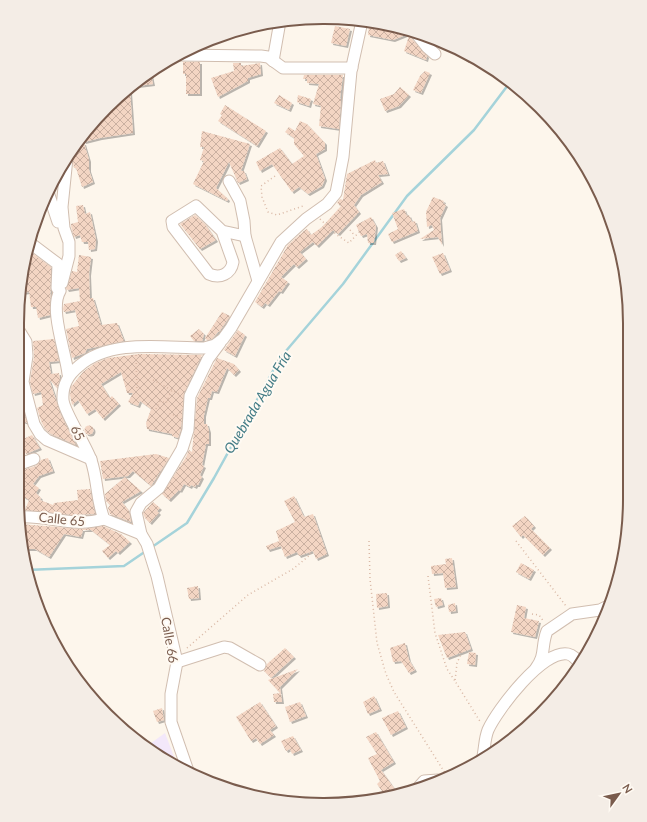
<svg xmlns="http://www.w3.org/2000/svg" width="647" height="822" font-family="Lato,sans-serif">
<style>
.education{fill:#f3e8fa}
.lines{fill:none;stroke-linecap:round;stroke-linejoin:round}
.stream{stroke:#a5d3da;stroke-width:2.5}
.building{fill:url(#building-cross-hatch);filter:url(#shadow)}
.minor-casing{stroke:#d1beb0;stroke-width:13}
.path{stroke:#d9b8a5;stroke-width:1.5;stroke-dasharray:1 3;stroke-linecap:butt}
.minor{stroke:#fff;stroke-width:11}
.labels{text-anchor:middle;dominant-baseline:central;stroke-width:4;stroke-linejoin:round;paint-order:stroke}
.street-label{font-size:13px;fill:#7a5c4d;stroke:#fffaf3}
.water-label{font-size:14px;font-style:italic;fill:#437c86;stroke:#fffaf3}
.rim{fill:none;stroke:#7a5c4d;stroke-width:2}
</style>
<defs>
<pattern id="building-cross-hatch" width="8" height="8" patternUnits="userSpaceOnUse"><rect width="8" height="8" fill="#f3d5c3"/><path d="M0 0l8 8M0 8l8-8" fill="none" stroke="#cab0a1"/></pattern>
<filter id="shadow"><feDropShadow dx="2" dy="2" stdDeviation="0" flood-color="#0004"/></filter>
</defs>
<rect width="100%" height="100%" fill="#fdf6ec"/>
<polygon class="education" points="165,733 178,767 170,764 147,746"/>
<g class="lines">
<g class="stream">
<polyline points="152,547 187,523 214,478 280,358 343,284 407,196 474,130 511,81"/>
<polyline points="26,570 124,566 146,551"/>
</g>
</g>
<g class="building">
<polygon points="387,25 408,30 408,34 393,40 368,35 369,26 389,29"/>
<polygon points="335,26 350,29 346,46 331,43"/>
<polygon points="409,36 427,56 426,60 404,51"/>
<polygon points="452,46 470,56 467,61 450,49"/>
<polygon points="183,62 200,62 200,94 186,94 186,74 183,74"/>
<polygon points="233,63 241,63 241,66 260,63 261,74 248,78 248,81 218,97 211,78 234,71"/>
<polygon points="425,71 430,73 421,93 413,90 420,76"/>
<polygon points="151,74 153,84 137,86 145,79"/>
<polygon points="304,75 343,75 340,98 341,99 339,129 319,126 321,106 313,104 319,84 307,83 307,79 303,79"/>
<polygon points="400,87 409,95 399,106 385,111 380,99 394,94"/>
<polygon points="130,91 133,133 100,138 84,142 83,135 93,122"/>
<polygon points="279,95 292,103 289,110 274,103"/>
<polygon points="298,95 311,99 309,106 297,102"/>
<polygon points="225,105 266,131 257,146 218,121 222,115 220,114"/>
<polygon points="300,121 307,124 325,143 325,149 316,154 325,179 322,186 308,194 299,187 292,192 272,164 260,171 256,162 280,148 292,164 304,156 294,144 294,138 285,132 289,127 295,131"/>
<polygon points="202,131 250,144 241,171 244,171 247,179 238,183 229,162 216,188 228,199 227,201 193,184 204,161 200,160 204,147 200,147"/>
<polygon points="84,143 89,160 89,170 93,182 82,187 76,168 74,168 71,152 76,145"/>
<polygon points="375,160 376,163 383,161 388,174 378,175 382,182 361,195 354,205 359,212 338,234 333,230 317,246 313,242 300,252 306,259 297,267 294,264 281,277 288,282 281,292 279,291 268,305 265,303 262,307 255,302 288,245 305,230 307,229 311,235 322,227 341,206 337,203 340,199 343,200 347,174"/>
<polygon points="433,197 444,201 443,203 446,205 440,218 442,245 438,237 420,239 434,230 432,225 427,227 426,212"/>
<polygon points="83,205 85,214 90,212 96,240 95,249 89,250 88,242 82,242 80,235 74,237 71,226 71,224 78,222 76,206"/>
<polygon points="404,209 407,216 409,215 412,222 415,221 418,231 392,242 388,234 398,229 392,213"/>
<polygon points="195,215 205,224 216,240 200,249 180,224"/>
<polygon points="371,217 376,226 374,243 368,243 367,234 361,236 356,225"/>
<polygon points="28,250 51,267 50,315 38,318 36,307 31,307 29,292 20,293"/>
<polygon points="401,251 406,258 399,261 395,255"/>
<polygon points="443,253 450,270 440,274 432,257"/>
<polygon points="79,255 91,257 89,274 90,298 93,298 101,325 117,323 124,341 87,349 85,353 72,358 66,329 79,326 75,310 64,312 63,309 64,304 80,301 79,288 67,290 66,288 72,271 77,272"/>
<polygon points="222,312 230,316 219,332 218,332 212,339 207,340 205,338"/>
<polygon points="199,329 204,334 202,341 194,341 190,336"/>
<polygon points="238,330 245,335 235,356 224,350"/>
<polygon points="54,339 59,361 49,362 51,374 59,373 60,379 57,388 49,379 61,415 76,445 51,434 45,429 41,421 37,408 43,405 41,392 33,394 30,382 34,357 33,341"/>
<polygon points="139,354 202,355 184,393 181,429 178,438 172,436 172,434 147,429 146,423 151,409 140,401 138,406 128,402 133,393 127,393 121,372 101,384 110,398 112,396 119,404 103,419 95,409 87,414 78,400 72,405 70,395 71,387 83,372 95,363 108,358"/>
<polygon points="217,358 234,364 239,370 234,375 227,368 217,392 212,391 210,398 208,398 204,415 204,424 207,424 209,431 209,444 206,444 202,465 204,466 200,475 202,477 198,485 196,485 195,487 191,485 190,487 184,484 180,491 179,490 169,500 162,494 186,457 189,450 192,452 197,398"/>
<polygon points="17,398 20,398 27,423 17,419"/>
<circle cx="89" cy="430" r="4.5"/>
<polygon points="32,435 40,448 26,454 19,441"/>
<polygon points="156,454 169,458 151,486 133,471 128,476 103,479 100,461"/>
<polygon points="48,458 53,471 39,476 33,484 39,488 36,493 41,498 40,500 53,505 54,503 78,500 77,490 90,489 95,514 72,515 25,510 29,500 17,493 17,472 36,466 41,460"/>
<polygon points="125,477 141,491 122,502 129,511 131,522 110,514 108,508 110,505 106,501 105,494"/>
<polygon points="294,496 304,517 313,514 327,554 316,559 313,551 299,556 297,552 285,557 281,546 268,550 266,546 279,541 276,531 295,522 284,501"/>
<polygon points="153,502 160,508 157,511 159,513 150,523 145,518 143,513"/>
<polygon points="525,516 534,526 531,529 550,548 543,555 523,535 521,537 512,526"/>
<polygon points="20,524 82,529 103,526 121,534 130,542 118,553 116,551 108,558 102,551 110,545 91,530 83,530 81,537 64,534 49,557 35,549 24,549"/>
<polygon points="452,558 456,587 445,588 443,573 432,574 431,566 446,564 445,559"/>
<polygon points="521,563 534,570 529,579 516,572"/>
<polygon points="198,586 199,598 189,599 187,588"/>
<polygon points="387,593 388,606 377,608 376,594"/>
<polygon points="441,598 443,605 436,607 434,599"/>
<polygon points="455,603 456,611 449,612 448,605"/>
<polygon points="517,605 526,607 524,618 539,621 535,637 511,632"/>
<polygon points="465,632 471,649 447,658 438,635"/>
<polygon points="405,643 409,660 415,670 409,673 401,661 393,662 390,648"/>
<polygon points="285,648 294,657 271,678 264,671 267,664"/>
<polygon points="469,652 476,653 475,665 467,664"/>
<polygon points="298,669 280,687 282,702 274,702 273,694 280,693 268,680"/>
<polygon points="374,696 380,709 368,714 363,702"/>
<polygon points="260,702 276,726 270,730 274,735 260,744 256,738 251,741 236,717"/>
<polygon points="300,702 306,716 290,722 285,707"/>
<polygon points="162,708 164,720 157,722 153,711"/>
<polygon points="398,711 406,727 391,735 382,718"/>
<polygon points="376,732 394,762 381,770 399,795 386,797 377,784 380,781 368,758 377,754 366,737"/>
<polygon points="293,736 301,750 292,754 290,749 286,751 281,741"/>
</g>
<g class="lines">
<g class="minor-casing">
<g id="minor">
<polyline points="415,32 427,47 435,54"/>
<polyline points="178,55 261,56 268,57 283,68 352,68"/>
<polyline points="273,61 279,27 277,21"/>
<polyline points="229,181 240,201 244,221 245,236 258,281"/>
<polyline points="48,192 58,222"/>
<path d="M222 231 233 262C231 274 220 279 209 274L173 227 172 221 196 206 222 231 245 236"/>
<path d="M30 243 58 264 57 288 60 291C49 309 66 353 68 374"/>
<polyline points="62,283 69,256 69,242 64,228 62,207 67,158"/>
<polyline points="18,329 26,342 27,356 23,382 34,424 40,434 47,440 91,459"/>
<polyline points="17,465 34,459"/>
<path d="M19 517C49 515 73 528 104 519"/>
<path d="M141 534 104 519C96 499 98 480 91 460 86 445 64 412 63 400 62 385 68 375 79 366 111 338 164 348 204 348L215 345 223 339 231 328 281 242 306 219 327 204 336 193 343 157 351 71 362 21"/>
<polyline points="177,662 224,647 230,648 260,665"/>
<path d="M536 668C546 655 541 646 547 631L572 614 600 610 610 605"/>
<path d="M482 760C485 750 484 740 488 730 497 710 543 649 568 654 573 655 576 659 579 663"/>
<polyline points="188,771 171,722 171,694 177,662 157,576 147,544 141,534 136,512 141,503 159,488 182,449 188,430 190,396 208,359 220,343"/>
<polyline points="417,789 424,781 438,780"/>
<polyline points="305,803 324,805"/>
</g>
</g>
<g class="path">
<polyline points="275,176 261,186 262,197 268,212 277,215 303,206 305,207"/>
<polyline points="320,219 337,235 349,243 359,232"/>
<polyline points="350,230 355,236"/>
<polyline points="136,355 137,391"/>
<polyline points="153,380 181,395"/>
<polyline points="156,409 160,401 166,403 172,390"/>
<polyline points="169,414 179,416"/>
<polyline points="369,541 370,579 377,643 386,674 394,692 445,773"/>
<polyline points="516,541 566,606"/>
<polyline points="428,576 435,633 447,669 455,681"/>
<polyline points="532,614 539,615 544,622"/>
<polyline points="187,648 248,595 293,569 310,555 309,548"/>
<polyline points="462,652 457,663 455,681 481,723"/>
<polyline points="494,748 501,747"/>
</g>
<use href="#minor" class="minor"/>
</g>
<g class="labels">
<g class="street-label">
<text transform="translate(78 433) rotate(65)">65</text>
<text transform="translate(62 519) rotate(6)">Calle 65</text>
<text transform="translate(170 640) rotate(80)">Calle 66</text>
</g>
<g class="water-label">
<text transform="translate(257 402) rotate(-59)">Quebrada Agua Fría</text>
</g>
</g>
<path d="M0 0H647V822H0ZM323 24H324A299 299 0 0 1 623 323V499A299 299 0 0 1 324 798H323A299 299 0 0 1 24 499V323A299 299 0 0 1 323 24Z" fill="#f4ede6" fill-rule="evenodd"/>
<path class="rim" d="M323 24H324A299 299 0 0 1 623 323V499A299 299 0 0 1 324 798H323A299 299 0 0 1 24 499V323A299 299 0 0 1 323 24Z"/>
<g transform="translate(619 794) rotate(57)" stroke="#fffaf3" stroke-width="3" paint-order="stroke">
<path d="M0-3L7 15L0 10L-7 15Z" fill="#7a5c4d"/>
<text y="-6" font-size="11" font-weight="bold" text-anchor="middle" fill="#7a5c4d">N</text>
</g>
</svg>
